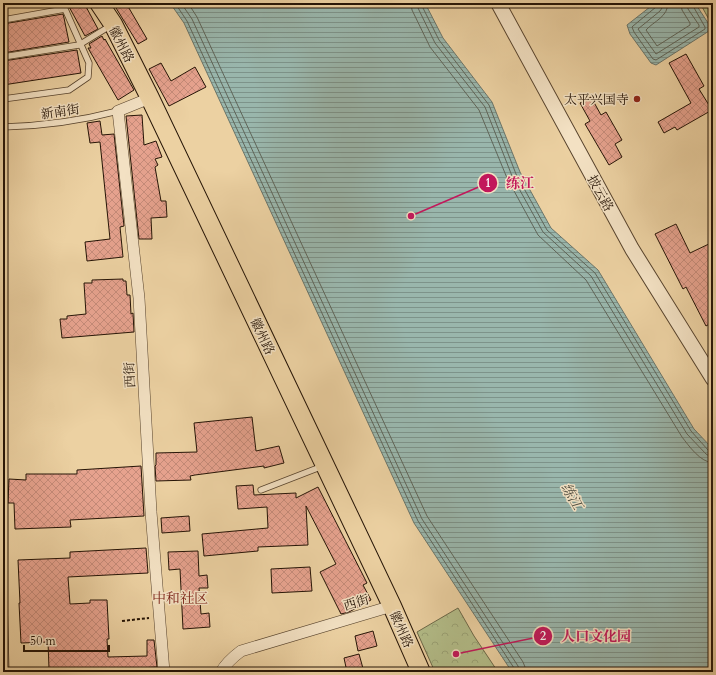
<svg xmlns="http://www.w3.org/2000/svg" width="716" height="675" font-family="Cardo,'Noto Serif SC',serif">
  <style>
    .forest { fill: url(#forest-firs); stroke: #6c6848 }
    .park { fill: url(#park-crowns); stroke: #6c6848 }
    .water { fill: url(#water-rules); stroke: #6b756a }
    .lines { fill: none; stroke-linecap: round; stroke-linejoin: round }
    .shore { stroke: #5f6559; stroke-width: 1 }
    .building { fill: url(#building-cross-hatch); stroke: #251406 }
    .service-casing { stroke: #57432d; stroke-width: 7 }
    .minor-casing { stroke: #57432d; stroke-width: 12 }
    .tertiary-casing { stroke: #57432d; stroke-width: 16 }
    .primary-casing { stroke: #251406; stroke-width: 20 }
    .path { stroke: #251406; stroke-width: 2; stroke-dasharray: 3 2; stroke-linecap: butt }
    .service { stroke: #f3e1c3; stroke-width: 5.5 }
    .minor { stroke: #f3e1c3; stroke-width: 11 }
    .tertiary { stroke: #f3e1c3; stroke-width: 14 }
    .primary { stroke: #ecd1a2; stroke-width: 18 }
    .poi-dot { fill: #8f2418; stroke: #f3e1c3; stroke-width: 1.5 }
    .labels { text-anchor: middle; stroke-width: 3; stroke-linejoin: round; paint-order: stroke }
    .street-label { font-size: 13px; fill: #251406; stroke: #f3e1c3 }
    .poi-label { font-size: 13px; fill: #251406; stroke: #f3e1c3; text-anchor: end }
    .water-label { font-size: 14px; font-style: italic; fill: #4e4d40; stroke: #f3e1c3 }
    .neighbourhood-label { font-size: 14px; fill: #7a1f14; stroke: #f3e1c3 }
    .leader { fill: none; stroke: #c2185b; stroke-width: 1.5 }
    .callout-dot { fill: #c2185b; stroke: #f3e1c3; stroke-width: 1.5 }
    .mark-label { font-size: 12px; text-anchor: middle; font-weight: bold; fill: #fff }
    .callout-label { font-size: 14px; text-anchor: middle; font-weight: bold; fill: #c2185b; stroke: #f3e1c3; stroke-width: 3; stroke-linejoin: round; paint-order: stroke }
  </style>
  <defs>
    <pattern id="forest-firs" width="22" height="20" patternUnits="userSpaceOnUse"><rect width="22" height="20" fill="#b3bd89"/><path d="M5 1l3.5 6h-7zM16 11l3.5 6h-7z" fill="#9aa275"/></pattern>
    <pattern id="park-crowns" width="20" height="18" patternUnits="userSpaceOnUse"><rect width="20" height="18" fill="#b3bd89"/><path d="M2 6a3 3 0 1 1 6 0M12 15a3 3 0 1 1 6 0" fill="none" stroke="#9aa275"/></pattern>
    <pattern id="water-rules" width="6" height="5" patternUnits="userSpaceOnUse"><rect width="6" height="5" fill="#99b6ac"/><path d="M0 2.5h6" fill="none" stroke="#7d938a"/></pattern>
    <pattern id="building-cross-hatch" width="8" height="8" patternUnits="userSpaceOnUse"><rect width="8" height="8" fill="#e6a28e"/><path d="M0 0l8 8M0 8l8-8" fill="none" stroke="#c58b79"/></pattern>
  </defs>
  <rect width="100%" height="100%" fill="#ecd1a2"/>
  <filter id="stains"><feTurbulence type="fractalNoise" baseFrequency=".005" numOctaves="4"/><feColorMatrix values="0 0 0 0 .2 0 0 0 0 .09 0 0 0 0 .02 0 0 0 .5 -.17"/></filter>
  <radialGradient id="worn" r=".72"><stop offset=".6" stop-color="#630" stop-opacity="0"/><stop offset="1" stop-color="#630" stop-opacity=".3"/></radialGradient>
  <polygon class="forest" points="700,3 713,3 713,27"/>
  <polygon class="park" points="458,608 474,636 498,672 435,672 417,632"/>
  <g class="water">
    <polygon points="170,3 425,3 443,38 492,102 520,172 551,228 598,270 694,429 713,449 713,672 512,672 414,523 184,23"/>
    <polygon points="655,3 695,3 710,26 709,31 656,65 651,63 630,34 627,25"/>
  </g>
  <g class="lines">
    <g class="shore">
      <polyline points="175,3 187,21 418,521 514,668 515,672"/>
      <polyline points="181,3 192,19 422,519 518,666 520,672"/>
      <polyline points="188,3 197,17 427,516 523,662 525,667 526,672"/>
      <path d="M411 3 412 10 430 47 479 110 507 178 538 235 586 280 682 437C689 446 700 462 713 463"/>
      <polyline points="417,3 418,8 435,43 485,107 512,176 543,232 591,276 687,434 706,454 709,456 713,457"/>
      <polyline points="422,3 422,6 439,40 489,105 516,174 547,230 595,273 691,431 708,450 713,452"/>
      <polyline points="657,3 656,7 633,26 632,27 634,32 653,59 656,60 705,29 705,27 693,6 692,3"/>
      <polyline points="662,3 662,8 660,11 638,29 656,54 699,27 699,25 688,9 687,3"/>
      <path d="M668 3C668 17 654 21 646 30L657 46 690 25V23L682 10 681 3"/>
    </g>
  </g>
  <g class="building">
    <polygon points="67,3 84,3 98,29 85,36"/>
    <polygon points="113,3 126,3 147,39 138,44"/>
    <polygon points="63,14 64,18 69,42 3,53 3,24"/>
    <polygon points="102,36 104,40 105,39 134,90 118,100 88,48 91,48 89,44"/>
    <polygon points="77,50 81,73 3,85 3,61"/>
    <polygon points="686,54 704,86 699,89 712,110 677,130 675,127 664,133 658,122 691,103 669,63"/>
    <polygon points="161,63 171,81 195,67 206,87 169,106 149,69"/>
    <polygon points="591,97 601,115 606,112 622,140 615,144 622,157 609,165 585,124 590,121 580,103"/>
    <polygon points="142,115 144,145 156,141 162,157 155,159 158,165 155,167 161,201 166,201 167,217 151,218 152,239 139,239 126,116"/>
    <polygon points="100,121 102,135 114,134 124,226 120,227 123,257 87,261 85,242 110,239 100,142 90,143 87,123"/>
    <polygon points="676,224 690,253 713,242 713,322 706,326 686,287 683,289 655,234"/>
    <polygon points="123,279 123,281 126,281 127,295 130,295 131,314 133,313 134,332 62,338 60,319 67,319 67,316 86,314 84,283 92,283 92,280"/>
    <polygon points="252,417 256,451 279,446 284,463 264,468 264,466 195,475 190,476 191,480 156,481 155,466 156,465 156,453 197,452 194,423"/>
    <polygon points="141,466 144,516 70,520 71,527 15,529 14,503 8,503 9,479 26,480 26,474 77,474 77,470"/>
    <polygon points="253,485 254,495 296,493 296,498 318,487 367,583 363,585 371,600 349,612 341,614 320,572 336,564 306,506 308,545 258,547 258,551 204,556 202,534 268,528 267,507 238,509 236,486"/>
    <polygon points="189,516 190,531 162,533 161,518"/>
    <polygon points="146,548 148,573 68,577 70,604 90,603 90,600 107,600 109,639 107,639 108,657 147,656 147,640 154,640 157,667 113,669 113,668 49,669 48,642 21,643 19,603 20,603 18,560 70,558 70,552"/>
    <polygon points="198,551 199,576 207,575 208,588 199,588 201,614 209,613 210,627 183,629 180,569 169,570 168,552"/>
    <polygon points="310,567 312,591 272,593 271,569"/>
    <polygon points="373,631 377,646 358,651 355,636"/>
    <polygon points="359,654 364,672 347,672 344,658"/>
  </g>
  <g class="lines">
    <g class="service-casing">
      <g id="service">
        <polyline points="3,20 65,9 89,63 88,77 69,90 3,99"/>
        <polyline points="3,57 79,45 110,26"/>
        <path d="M3 127C42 126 80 121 118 111"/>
        <polyline points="3,403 4,405 3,424"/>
        <polyline points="261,490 323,466"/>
        <polyline points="3,556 6,672"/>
      </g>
    </g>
    <g class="minor-casing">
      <g id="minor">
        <polyline points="150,98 118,111 139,298 151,512 164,672"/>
        <path d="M221 672C226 663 233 657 241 651L392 606"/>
      </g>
    </g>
    <g class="tertiary-casing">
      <polyline id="tertiary" points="498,3 632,249 713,379"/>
    </g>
    <g class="primary-casing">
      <polyline id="primary" points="99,3 113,24 150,98 392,606 421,672"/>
    </g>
    <polyline class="path" points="122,621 149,618"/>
    <use href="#service" class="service"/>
    <use href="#minor" class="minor"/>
    <use href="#tertiary" class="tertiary"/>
    <use href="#primary" class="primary"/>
  </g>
  <circle class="poi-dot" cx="637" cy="99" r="4"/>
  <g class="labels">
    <g class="street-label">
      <text transform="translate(122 44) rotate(63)" y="5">徽州路</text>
      <text transform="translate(60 111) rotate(-8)" y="5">新南街</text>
      <text transform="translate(601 193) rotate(61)" y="5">披云路</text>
      <text transform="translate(263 336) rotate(65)" y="5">徽州路</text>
      <text transform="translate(129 375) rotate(-93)" y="5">西街</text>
      <text transform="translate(356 602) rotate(-17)" y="5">西街</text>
      <text transform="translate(402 629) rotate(66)" y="5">徽州路</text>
    </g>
    <g class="poi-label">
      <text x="629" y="104">太平兴国寺</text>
    </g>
    <g class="water-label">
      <text transform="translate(572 496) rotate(60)" y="5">练江</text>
    </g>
    <g class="neighbourhood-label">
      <text x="180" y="603">中和社区</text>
    </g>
  </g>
  <path class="leader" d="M411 216L488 183M456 654L543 636"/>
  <g class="callout-dot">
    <circle cx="411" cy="216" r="4"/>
    <circle cx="456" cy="654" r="4"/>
    <circle cx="488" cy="183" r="10"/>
    <circle cx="543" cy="636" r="10"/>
  </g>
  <g class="mark-label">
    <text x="488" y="187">1</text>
    <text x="543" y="640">2</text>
  </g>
  <g class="callout-label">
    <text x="520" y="188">练江</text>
    <text x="596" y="641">人口文化园</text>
  </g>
  <rect width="716" height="675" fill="none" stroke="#ecd1a2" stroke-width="16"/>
  <rect x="4" y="4" width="708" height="667" fill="none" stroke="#251406" stroke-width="2"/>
  <rect x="8" y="8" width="700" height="659" fill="none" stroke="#251406"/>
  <path d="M24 645v6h85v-6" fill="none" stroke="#251406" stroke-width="2"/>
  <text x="30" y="645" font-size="12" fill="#251406" stroke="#f3e1c3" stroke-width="3" paint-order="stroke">50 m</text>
  <rect width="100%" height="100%" filter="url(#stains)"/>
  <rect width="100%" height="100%" fill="url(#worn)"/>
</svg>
